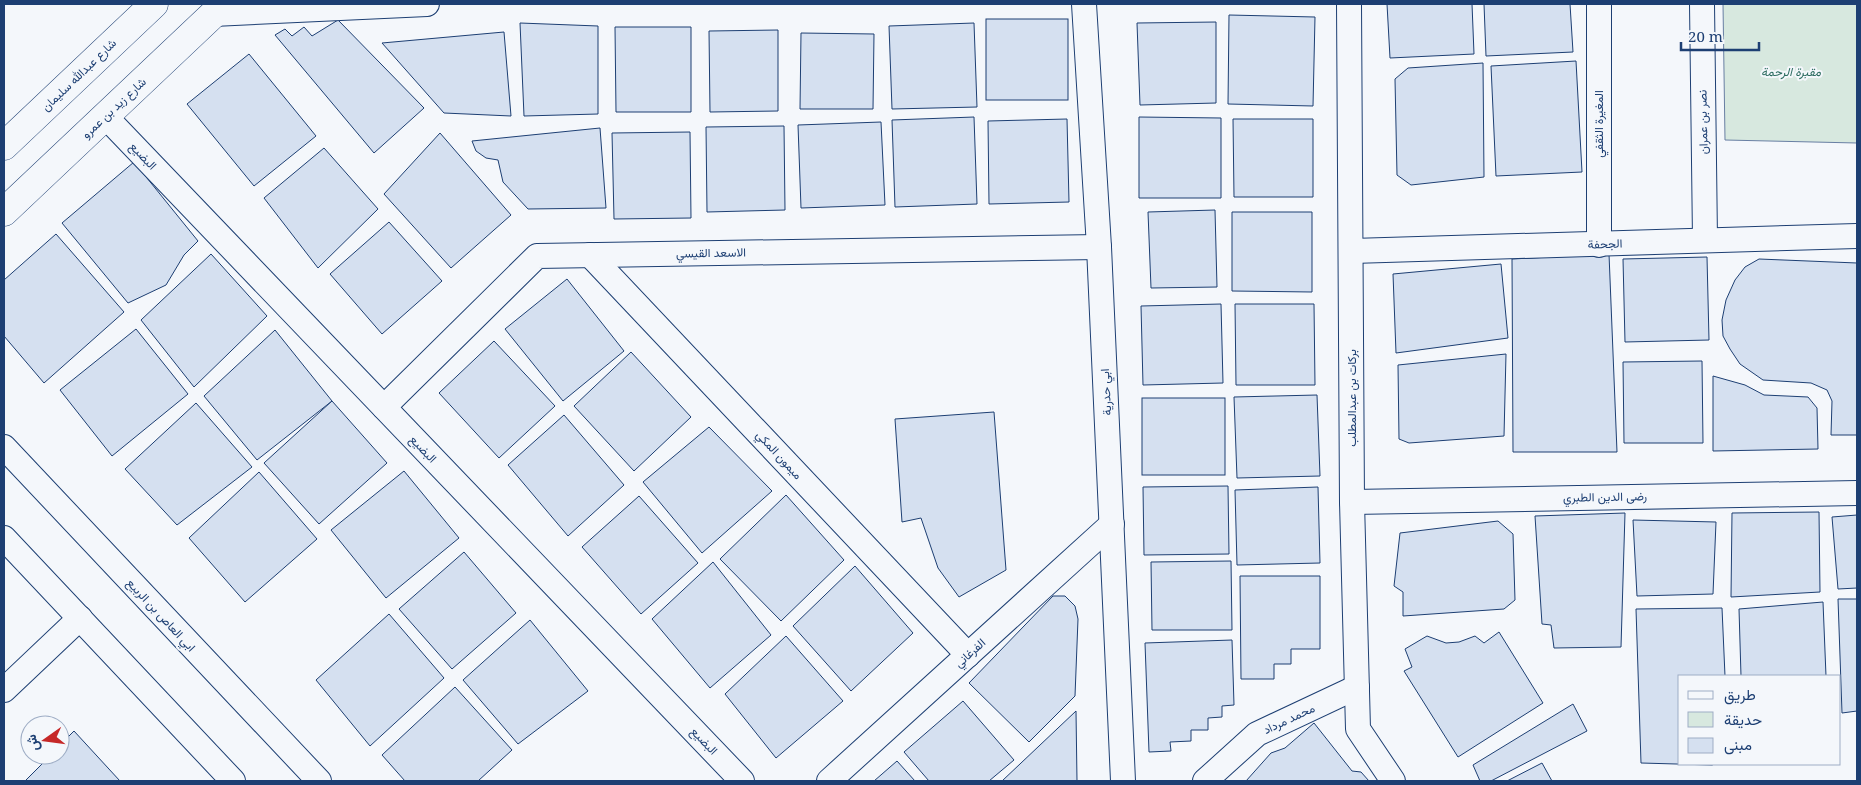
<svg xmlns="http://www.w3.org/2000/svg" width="1861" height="785" font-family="'Noto Serif',Vazirmatn,serif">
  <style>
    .green { fill: #d7e8df; stroke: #687fa3 }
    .building { fill: #d5e0f0; stroke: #1d3f73 }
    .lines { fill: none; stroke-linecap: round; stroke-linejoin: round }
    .minor-casing { stroke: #1d3f73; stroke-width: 26 }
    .secondary-casing { stroke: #1d3f73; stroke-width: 29 }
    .primary-casing { stroke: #1d3f73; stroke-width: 29 }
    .minor { stroke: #f4f7fb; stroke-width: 24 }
    .secondary { stroke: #f4f7fb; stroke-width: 28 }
    .primary { stroke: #f4f7fb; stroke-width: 28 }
    .labels { text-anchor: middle; stroke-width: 4; stroke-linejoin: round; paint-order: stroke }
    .park-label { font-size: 12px; font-style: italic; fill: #2c6c60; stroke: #f4f7fb }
    .street-label { font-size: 12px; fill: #1d3f73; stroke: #f4f7fb }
  </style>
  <rect width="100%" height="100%" fill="#f4f7fb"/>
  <polygon class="green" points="1723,4 1857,4 1857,143 1725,140"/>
  <g class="building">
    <polygon points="1387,4 1472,4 1474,54 1390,58"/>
    <polygon points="1484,4 1570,4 1573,52 1486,56"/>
    <polygon points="1229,15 1315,17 1313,106 1228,104"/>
    <rect x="986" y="19" width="82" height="81"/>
    <polygon points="338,20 424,108 374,153 275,35 285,29 292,36 304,27 312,36"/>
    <polygon points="1216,22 1216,103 1140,105 1137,23"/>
    <polygon points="520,23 598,26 598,114 524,116"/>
    <polygon points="974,23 977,107 892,109 889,26"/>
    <polygon points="615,27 691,27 691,112 616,112"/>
    <polygon points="778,30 778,111 710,112 709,31"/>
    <polygon points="504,32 511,116 444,113 382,43"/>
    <polygon points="801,33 874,34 873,109 800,109"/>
    <polygon points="249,54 316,136 254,186 187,104"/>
    <polygon points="1576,61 1582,172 1496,176 1491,66"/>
    <polygon points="1483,63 1484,177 1411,185 1397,175 1395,79 1408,68"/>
    <polygon points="974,117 977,204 895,207 892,120"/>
    <polygon points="1139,117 1221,118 1221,198 1139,198"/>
    <polygon points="1067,119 1069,202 989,204 988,121"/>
    <polygon points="1233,119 1313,119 1313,197 1234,197"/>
    <polygon points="881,122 885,205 801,208 798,125"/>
    <polygon points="784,126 785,210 707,212 706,127"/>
    <polygon points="600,128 606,208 528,209 503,182 498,160 486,158 476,151 472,141"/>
    <polygon points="690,132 691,218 614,219 612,133"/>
    <polygon points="440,133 511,215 451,268 384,194"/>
    <polygon points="324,148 378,209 318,268 264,198"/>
    <polygon points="134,162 198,241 184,255 166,285 128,303 62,223"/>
    <polygon points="1215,210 1217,287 1151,288 1148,212"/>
    <polygon points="1232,212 1312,212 1312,292 1232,291"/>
    <polygon points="389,222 442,281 382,334 330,274"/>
    <polygon points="56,234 124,312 44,383 4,336 4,280"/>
    <polygon points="211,254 267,316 194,387 141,320"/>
    <polygon points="1609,254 1617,452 1513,452 1512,259"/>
    <polygon points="1707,257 1709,340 1625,342 1623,259"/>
    <polygon points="1759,259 1857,263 1857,435 1831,435 1832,401 1827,390 1811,383 1763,380 1740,364 1730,349 1723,336 1722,320 1726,300 1735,280 1745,267"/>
    <polygon points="1501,264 1508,338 1396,353 1393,274"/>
    <polygon points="567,279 624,351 563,401 505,329"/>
    <polygon points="1221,304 1223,383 1143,385 1141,306"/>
    <polygon points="1235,304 1314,304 1315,385 1236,385"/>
    <polygon points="136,329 188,394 112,456 60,390"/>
    <polygon points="275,330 332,401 257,460 204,396"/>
    <polygon points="494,341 555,406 499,458 439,393"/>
    <polygon points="631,352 691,417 634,471 574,406"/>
    <polygon points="1506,354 1504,436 1409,443 1399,439 1398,365"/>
    <polygon points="1702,361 1703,443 1624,443 1623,362"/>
    <polygon points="1713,376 1745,385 1764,395 1808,397 1817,408 1818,449 1713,451"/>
    <polygon points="1317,395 1320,476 1237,478 1234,397"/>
    <rect x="1142" y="398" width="83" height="77"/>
    <polygon points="332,401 387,463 319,524 264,463"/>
    <polygon points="196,403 252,467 177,525 125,469"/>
    <polygon points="994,412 1006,570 959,597 938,568 921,518 902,522 895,419"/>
    <polygon points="564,415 624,485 568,536 508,465"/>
    <polygon points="709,427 772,491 702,553 643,482"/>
    <polygon points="404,471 459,538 386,598 331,530"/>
    <polygon points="259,472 317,539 245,602 189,538"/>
    <polygon points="1228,486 1229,554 1144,555 1143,487"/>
    <polygon points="1318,487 1320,563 1237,565 1235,490"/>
    <polygon points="786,495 844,560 781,621 720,559"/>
    <polygon points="639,496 698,563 641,614 582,547"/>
    <polygon points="1819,512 1820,592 1731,597 1732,513"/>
    <polygon points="1625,513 1621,647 1554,648 1551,625 1542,624 1535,516"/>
    <polygon points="1857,515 1857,588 1838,589 1832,517"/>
    <polygon points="1633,520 1716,522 1713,594 1637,596"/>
    <polygon points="1498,521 1513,534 1515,600 1504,609 1403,616 1403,592 1394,586 1400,533"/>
    <polygon points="464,552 516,613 452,669 399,609"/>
    <polygon points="1231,561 1232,630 1152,630 1151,562"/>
    <polygon points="713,562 771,635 710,688 652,619"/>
    <polygon points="855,566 913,633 851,691 793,626"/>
    <polygon points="1240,576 1320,576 1320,649 1291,649 1291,664 1274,664 1274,679 1241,679"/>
    <polygon points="1053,596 1065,596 1075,606 1078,619 1075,696 1029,742 969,683"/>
    <polygon points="1838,599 1857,599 1857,711 1842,713"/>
    <polygon points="1823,602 1826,676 1741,676 1739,609"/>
    <polygon points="1722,608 1725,676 1680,676 1680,764 1715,764 1712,765 1641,763 1636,609"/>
    <polygon points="389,614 444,678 370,746 316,680"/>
    <polygon points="530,620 588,691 518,744 463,680"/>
    <polygon points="1499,632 1543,703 1458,757 1404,671 1412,667 1405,649 1427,636 1446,643 1459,642 1475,636 1484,643"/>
    <polygon points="786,636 843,701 776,758 725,694"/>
    <polygon points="1232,640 1234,705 1222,706 1222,717 1208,718 1208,730 1191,730 1191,741 1170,742 1171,751 1149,752 1145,643"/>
    <polygon points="455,687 512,750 478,781 405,781 382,755"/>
    <polygon points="963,701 1014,760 989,781 929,781 904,752"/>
    <polygon points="1573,704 1587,731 1491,781 1480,781 1473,765"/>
    <polygon points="1076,711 1077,781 1002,781"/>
    <polygon points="1314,723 1352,771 1361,772 1369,781 1246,781 1271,753 1285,748"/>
    <polygon points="74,731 120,781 25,781 51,755 60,755 60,745"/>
    <polygon points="897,761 915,781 874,781"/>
    <polygon points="1542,763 1552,781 1507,781"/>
  </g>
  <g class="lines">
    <g class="minor-casing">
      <g id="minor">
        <polyline points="1084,4 1099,247 1123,781"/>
        <polyline points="1349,4 1352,502 1358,729 1393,781"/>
        <polyline points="1599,4 1599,245"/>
        <polyline points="1702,4 1705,240"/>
        <polyline points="213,14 427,4"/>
        <polyline points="105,116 742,781"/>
        <polyline points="1352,251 1857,236"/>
        <polyline points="590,255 968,655"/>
        <polyline points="384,407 537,256 1099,247"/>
        <polyline points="4,447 319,781"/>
        <polyline points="1352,502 1857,493"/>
        <polyline points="4,538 233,781"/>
        <polyline points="4,690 80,618"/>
        <polyline points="829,781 1112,524"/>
        <polyline points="1205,781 1257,734 1357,687"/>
      </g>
    </g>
    <g class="secondary-casing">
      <polyline id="secondary" points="4,212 224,4"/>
    </g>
    <g class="primary-casing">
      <polyline id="primary" points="4,146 154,4"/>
    </g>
    <use href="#minor" class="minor"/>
    <use href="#secondary" class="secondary"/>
    <use href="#primary" class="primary"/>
  </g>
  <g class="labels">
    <g class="park-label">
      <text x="1791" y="76">مقبرة الرحمة</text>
    </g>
    <g class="street-label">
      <text transform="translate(79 75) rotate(-44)" y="4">شارع عبدالله سليمان</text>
      <text transform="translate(114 108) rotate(-43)" y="4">شارع زيد بن عمرو</text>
      <text transform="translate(1703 122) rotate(-91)" y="4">نصر بن عمران</text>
      <text transform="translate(1599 124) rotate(-90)" y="4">المغيرة الثقفي</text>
      <text transform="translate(143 156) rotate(46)" y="4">البضيع</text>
      <text transform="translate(1605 244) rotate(-2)" y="4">الجحفة</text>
      <text transform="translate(711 253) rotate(-1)" y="4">الاسعد القيسي</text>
      <text transform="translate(1106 392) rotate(-93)" y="4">ابي حدرية</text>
      <text transform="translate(1352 398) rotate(-90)" y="4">بركات بن عبدالمطلب</text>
      <text transform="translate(423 449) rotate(46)" y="4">البضيع</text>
      <text transform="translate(779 455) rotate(47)" y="4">ميمون المكي</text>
      <text transform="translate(1605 497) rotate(-1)" y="4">رضى الدين الطبري</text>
      <text transform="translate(161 615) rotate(47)" y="4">ابي العاص بن الربيع</text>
      <text transform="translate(970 653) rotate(-42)" y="4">الفرغاني</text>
      <text transform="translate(1289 719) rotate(-25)" y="4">محمد مرداد</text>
      <text transform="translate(704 741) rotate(46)" y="4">البضيع</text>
    </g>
  </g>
  <rect width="1861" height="785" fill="none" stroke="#1d3f73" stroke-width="10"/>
  <rect x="1678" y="675" width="162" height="90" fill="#f4f7fb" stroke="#9eadc5"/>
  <rect x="1688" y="691" width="25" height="8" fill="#f4f7fb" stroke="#9eadc5"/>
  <text x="1724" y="700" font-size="15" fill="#1d3f73">طريق</text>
  <rect x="1688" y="712" width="25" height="15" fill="#d7e8df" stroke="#9eadc5"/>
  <text x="1724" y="725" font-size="15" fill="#1d3f73">حديقة</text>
  <rect x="1688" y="738" width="25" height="15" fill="#d5e0f0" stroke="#9eadc5"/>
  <text x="1724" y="750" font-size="15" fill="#1d3f73">مبنى</text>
  <g transform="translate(45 740) rotate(256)"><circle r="24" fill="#f4f7fb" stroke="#9eadc5"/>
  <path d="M0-4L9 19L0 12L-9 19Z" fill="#c62828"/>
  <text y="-8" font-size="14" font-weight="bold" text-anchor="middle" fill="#1d3f73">ش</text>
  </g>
  <path d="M1681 42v8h78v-8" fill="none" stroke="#1d3f73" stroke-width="2.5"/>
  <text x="1688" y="42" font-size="15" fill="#1d3f73" stroke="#f4f7fb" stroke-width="4" paint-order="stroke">20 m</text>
</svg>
